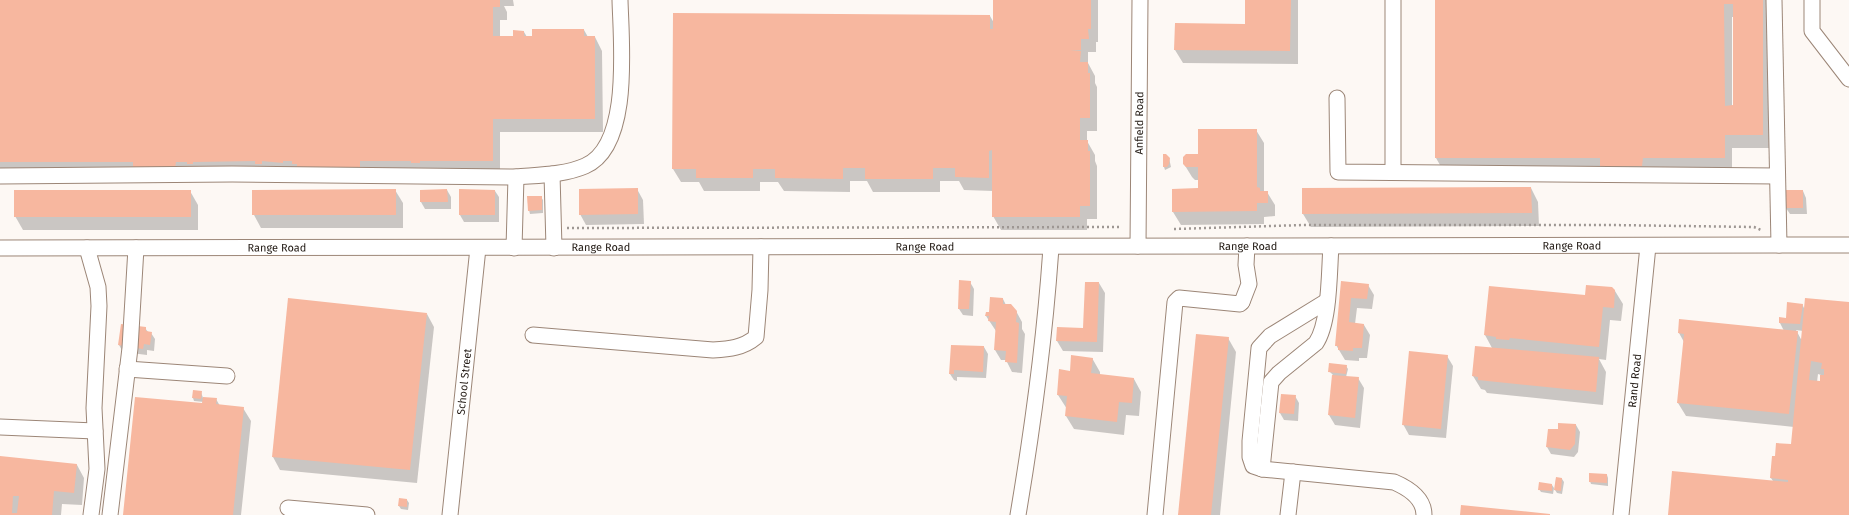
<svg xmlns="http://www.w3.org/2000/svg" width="1849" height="515" font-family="'Fira Sans',sans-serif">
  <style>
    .shadow { fill: #0003; fill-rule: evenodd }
    .building { fill: #f7b79f; fill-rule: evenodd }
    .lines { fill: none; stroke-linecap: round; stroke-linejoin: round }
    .minor-casing { stroke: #9c8677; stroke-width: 17 }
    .path { stroke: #9e9793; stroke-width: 2.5; stroke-dasharray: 2 3; stroke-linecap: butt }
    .minor { stroke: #fff; stroke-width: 15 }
    .labels { text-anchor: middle; stroke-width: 3; stroke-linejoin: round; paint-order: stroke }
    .street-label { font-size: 11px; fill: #211913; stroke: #fff }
  </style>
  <rect width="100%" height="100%" fill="#fdf8f4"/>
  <g class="shadow">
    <polygon points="0,0 513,0 514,6 504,6 507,12 507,20 500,20 500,37 514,37 524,32 527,37 584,30 588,37 595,37 602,51 603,132 500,132 500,174 367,182 306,183 302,177 0,175"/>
    <polygon points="994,0 1098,0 1098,42 1096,42 1096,52 1088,52 1088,63 1095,76 1095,83 1097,87 1097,131 1087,131 1087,141 1095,155 1095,161 1097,166 1097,219 1087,219 1087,230 1001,230 993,216 993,191 964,190 959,181 940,181 940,192 873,192 867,181 850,181 850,192 784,191 778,182 760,182 760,191 704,191 699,182 681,182 673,169 990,16 994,23"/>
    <polygon points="1246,0 1298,0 1298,64 1183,63 1175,50 1246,25"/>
    <path d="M1436 0H1770V148H1732V171L1444 172 1436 158ZM1732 17H1734V106H1732Z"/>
    <polygon points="1256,130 1264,143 1264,192 1267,192 1275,205 1275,216 1264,217 1264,224 1181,225 1173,212 1199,189 1199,180 1195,180 1192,177 1184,164"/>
    <polygon points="1169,158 1171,167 1165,170 1164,167"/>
    <polygon points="1531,188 1538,202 1539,226 1311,227 1303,214"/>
    <polygon points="637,189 643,200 644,224 586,225 580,214"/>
    <polygon points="395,190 403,203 403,228 261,228 254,215 253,191"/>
    <polygon points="421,190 447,190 451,197 451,209 425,209 421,202"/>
    <polygon points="190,191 198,205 198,230 23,230 15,216"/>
    <polygon points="495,191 499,197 499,222 464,222 460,215"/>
    <polygon points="1803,191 1806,198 1807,214 1790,214 1786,208"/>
    <polygon points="541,197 543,200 543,213 530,214 529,210"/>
    <polygon points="970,282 974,289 973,316 963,315 959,309"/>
    <polygon points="1342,282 1368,285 1374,295 1372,309 1357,308 1355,324 1364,325 1370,335 1367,358 1359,358 1359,361 1345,360 1336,345"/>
    <polygon points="1099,283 1105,293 1103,352 1063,351 1057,341 1084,329"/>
    <polygon points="1490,287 1586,296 1615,291 1623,304 1621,321 1610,320 1606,360 1599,359 1606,372 1603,405 1487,393 1485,390 1481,389 1473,376 1492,348 1485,335"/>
    <polygon points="1003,299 1006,305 1016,311 1022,322 1022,329 1025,334 1022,373 1012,372 1006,360 1001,360 995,350 996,331 986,316"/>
    <path d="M1849 303V515H1669L1773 481 1771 478 1776 457 1792 447 1794 427 1686 416 1678 403 1684 342 1679 333 1784 331 1780 323 1787 319 1802 304 1805 310ZM1796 330 1803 331 1802 341ZM1818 374 1821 375V383L1817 382Z"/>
    <polygon points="427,314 434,327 417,483 280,470 273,457"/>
    <polygon points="145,328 148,332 151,333 155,339 154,351 147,350 147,355 123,352 119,345"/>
    <polygon points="1228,338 1236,352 1220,515 1179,515"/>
    <polygon points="952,346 984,347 988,354 986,378 957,377 957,381 954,380 950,374"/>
    <polygon points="1447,356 1453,366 1446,438 1409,435 1403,424"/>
    <polygon points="1092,358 1100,372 1100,375 1134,379 1141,392 1139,416 1126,415 1124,435 1074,429 1066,416 1067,409 1058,395 1060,370 1071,372"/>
    <polygon points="1346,366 1348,369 1346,377 1358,378 1364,388 1360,428 1335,425 1329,415 1333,375 1329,371"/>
    <polygon points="201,392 203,398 216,399 220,406 243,408 251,421 241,515 124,515 203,404 204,402 194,401 193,398"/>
    <polygon points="1295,396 1299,403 1298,421 1284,420 1280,413"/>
    <polygon points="1576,425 1580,432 1578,452 1574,457 1551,454 1547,447 1549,430 1558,430"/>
    <polygon points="0,457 77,465 84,478 82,505 62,504 61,515 0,515"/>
    <polygon points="1607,475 1608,478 1608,486 1591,484 1590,481"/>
    <polygon points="1556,478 1562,479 1564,482 1562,494 1557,493 1555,490"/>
    <polygon points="1552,485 1554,488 1553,494 1541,492 1539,489"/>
    <polygon points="400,499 407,500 409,503 408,510 401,509 399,506"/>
  </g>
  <g class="building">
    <polygon points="0,0 500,0 500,7 493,7 493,36 513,36 513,30 524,31 524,36 532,36 532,29 584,29 584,36 595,36 595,119 493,119 493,161 420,161 420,163 411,163 411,161 360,161 360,169 297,170 297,164 292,164 292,161 283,161 283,163 262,161 262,164 255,164 255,161 193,162 193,164 187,164 187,162 176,162 175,168 133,168 133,162 0,162"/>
    <polygon points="993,0 1091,0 1091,29 1088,29 1089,39 1081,39 1081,50 1070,50 1081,51 1080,62 1088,62 1088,73 1090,73 1090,118 1080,118 1080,140 1088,140 1088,151 1090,151 1090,206 1080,206 1080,217 992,217 992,150 989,151 989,178 955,177 955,168 933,168 933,179 865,179 865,168 843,168 843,179 775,178 775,169 753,169 753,178 696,178 696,169 672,169 673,13 990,15 990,29 993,29"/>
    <polygon points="1245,0 1291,0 1290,51 1174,50 1175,23 1245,24"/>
    <path d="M1435 0H1763V135H1725V158H1643L1642 166H1600V158H1435ZM1724 4H1733V105L1725 106Z"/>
    <polygon points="1198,129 1257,129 1257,187 1260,188 1260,191 1268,191 1268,203 1257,203 1257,211 1172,212 1172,189 1198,188 1198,167 1186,167 1183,164 1183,157 1186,154 1198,154"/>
    <polygon points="1163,154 1166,154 1170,158 1169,164 1167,167 1163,167"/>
    <polygon points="1531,187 1532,213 1302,214 1302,188"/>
    <polygon points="638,188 638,214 579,215 579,189"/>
    <polygon points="396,189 396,215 252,215 252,190"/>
    <polygon points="447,189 448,202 420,202 420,190"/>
    <polygon points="459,189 495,190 495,215 459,215"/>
    <rect x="14" y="190" width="177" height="27"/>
    <rect x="1785" y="190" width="18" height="18"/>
    <polygon points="527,196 542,196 542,210 528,211"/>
    <polygon points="959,280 971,281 969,309 958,309"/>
    <polygon points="1341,281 1369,284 1367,299 1351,298 1349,322 1364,324 1362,348 1353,348 1353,351 1338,350 1338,346 1335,346"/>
    <polygon points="1085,282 1099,282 1097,342 1056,341 1057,327 1083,328"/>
    <polygon points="1586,285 1612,287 1615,290 1614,308 1603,307 1599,347 1510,338 1509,340 1496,339 1496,337 1484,335 1489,286 1585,295"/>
    <polygon points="990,297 1003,298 1003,304 1011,304 1017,311 1016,322 1019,323 1017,363 1005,362 1006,351 994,350 996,322 988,321 989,316 985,316 986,312 989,312"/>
    <polygon points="288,298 427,313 410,470 272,457"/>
    <path d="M1805 298 1849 302V515H1668L1672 471 1788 482V480L1770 478 1772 456H1775L1776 443 1791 444ZM1811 361 1822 363 1821 369H1824V375H1820V381L1809 380Z"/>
    <polygon points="1787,302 1803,304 1800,324 1779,323 1779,317 1786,318"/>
    <polygon points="1679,319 1798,331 1789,414 1677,403 1684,334 1678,333"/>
    <polygon points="121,324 146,327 146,331 152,332 150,345 144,344 143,349 118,345"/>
    <polygon points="1196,334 1229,337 1211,515 1178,515"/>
    <polygon points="951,345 984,346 983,372 954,370 954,374 949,374"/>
    <polygon points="1475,346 1599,357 1596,392 1478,380 1478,377 1472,376"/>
    <polygon points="1409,351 1448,355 1441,429 1402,425"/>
    <polygon points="1071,355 1093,358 1091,373 1134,378 1132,403 1119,402 1117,422 1065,416 1067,396 1057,395 1059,369 1070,371"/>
    <polygon points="1329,363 1347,365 1346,374 1328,372"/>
    <polygon points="1332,375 1359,377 1355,418 1328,415"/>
    <polygon points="193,390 202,391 201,399 192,398"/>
    <polygon points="1281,394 1296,395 1294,414 1279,413"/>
    <polygon points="135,397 202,403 203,397 217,398 216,404 244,407 233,515 123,515"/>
    <polygon points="1558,423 1576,424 1575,444 1570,450 1546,447 1548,429 1558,429"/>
    <path d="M0 456 77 464 74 493 54 491 52 515H0ZM13 496H19L17 513H12Z"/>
    <polygon points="1589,473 1607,474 1607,483 1589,482"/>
    <polygon points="1556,477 1562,478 1561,491 1554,490"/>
    <polygon points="1539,482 1552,484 1552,491 1538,490"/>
    <polygon points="399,498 407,499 407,507 398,506"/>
    <polygon points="1461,505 1550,514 1550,515 1460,515"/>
  </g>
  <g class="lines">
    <g class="minor-casing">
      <g id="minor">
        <polyline points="1393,0 1393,172"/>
        <polyline points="1774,0 1779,245"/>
        <polyline points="1812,0 1812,31 1849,79"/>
        <polyline points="1337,98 1338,172 1777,176"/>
        <polyline points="552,174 554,248"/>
        <path d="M0 176 232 174 516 177C539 175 564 175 585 166 632 146 621 42 620 0"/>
        <path id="s1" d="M1138 246 1140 0"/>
        <path id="s2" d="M0 248 1849 245"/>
        <polyline points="87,248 98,287 99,306 94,408 97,469 91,515"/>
        <polyline points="514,248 516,177"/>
        <path d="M1327 301 1270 336 1259 348 1250 441V457L1253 466 1262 469 1394 482C1408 488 1424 498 1424 515"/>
        <polyline points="1242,302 1249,284 1246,265 1247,246"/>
        <path d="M533 335 713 350C729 349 743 348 756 337L760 290 761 247"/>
        <polyline points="127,369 227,376"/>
        <polyline points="0,427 95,431"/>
        <path d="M1262 469 1271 382 1279 373 1316 343C1330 322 1329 272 1331 246"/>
        <polyline points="288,508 367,515"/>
        <polyline points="110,515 130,348 136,248"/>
        <path id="s3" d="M450 515 478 248"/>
        <path d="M1018 515C1033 426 1045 337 1051 247"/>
        <polyline points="1155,515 1175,302 1179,298 1240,304 1242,302"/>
        <polyline points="1288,515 1293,472"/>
        <path id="s4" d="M1621 515 1648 246"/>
      </g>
    </g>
    <g class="path">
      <polyline points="567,228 1121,227"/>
      <polyline points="1174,229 1304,225 1610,225 1754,227 1761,230"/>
    </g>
    <use href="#minor" class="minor"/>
  </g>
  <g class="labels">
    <g class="street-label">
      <text dy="4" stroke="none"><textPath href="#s1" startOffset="123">Anfield Road</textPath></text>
      <text dy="4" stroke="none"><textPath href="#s2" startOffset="1248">Range Road</textPath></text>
      <text dy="4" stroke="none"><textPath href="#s2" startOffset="1572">Range Road</textPath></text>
      <text dy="4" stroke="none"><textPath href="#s2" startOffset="601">Range Road</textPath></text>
      <text dy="4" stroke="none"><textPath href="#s2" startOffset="925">Range Road</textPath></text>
      <text dy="4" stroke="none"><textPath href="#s2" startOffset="277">Range Road</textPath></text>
      <text dy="4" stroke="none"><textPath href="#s4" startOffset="135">Rand Road</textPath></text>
      <text dy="4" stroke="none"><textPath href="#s3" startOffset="134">School Street</textPath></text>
    </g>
  </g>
</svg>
